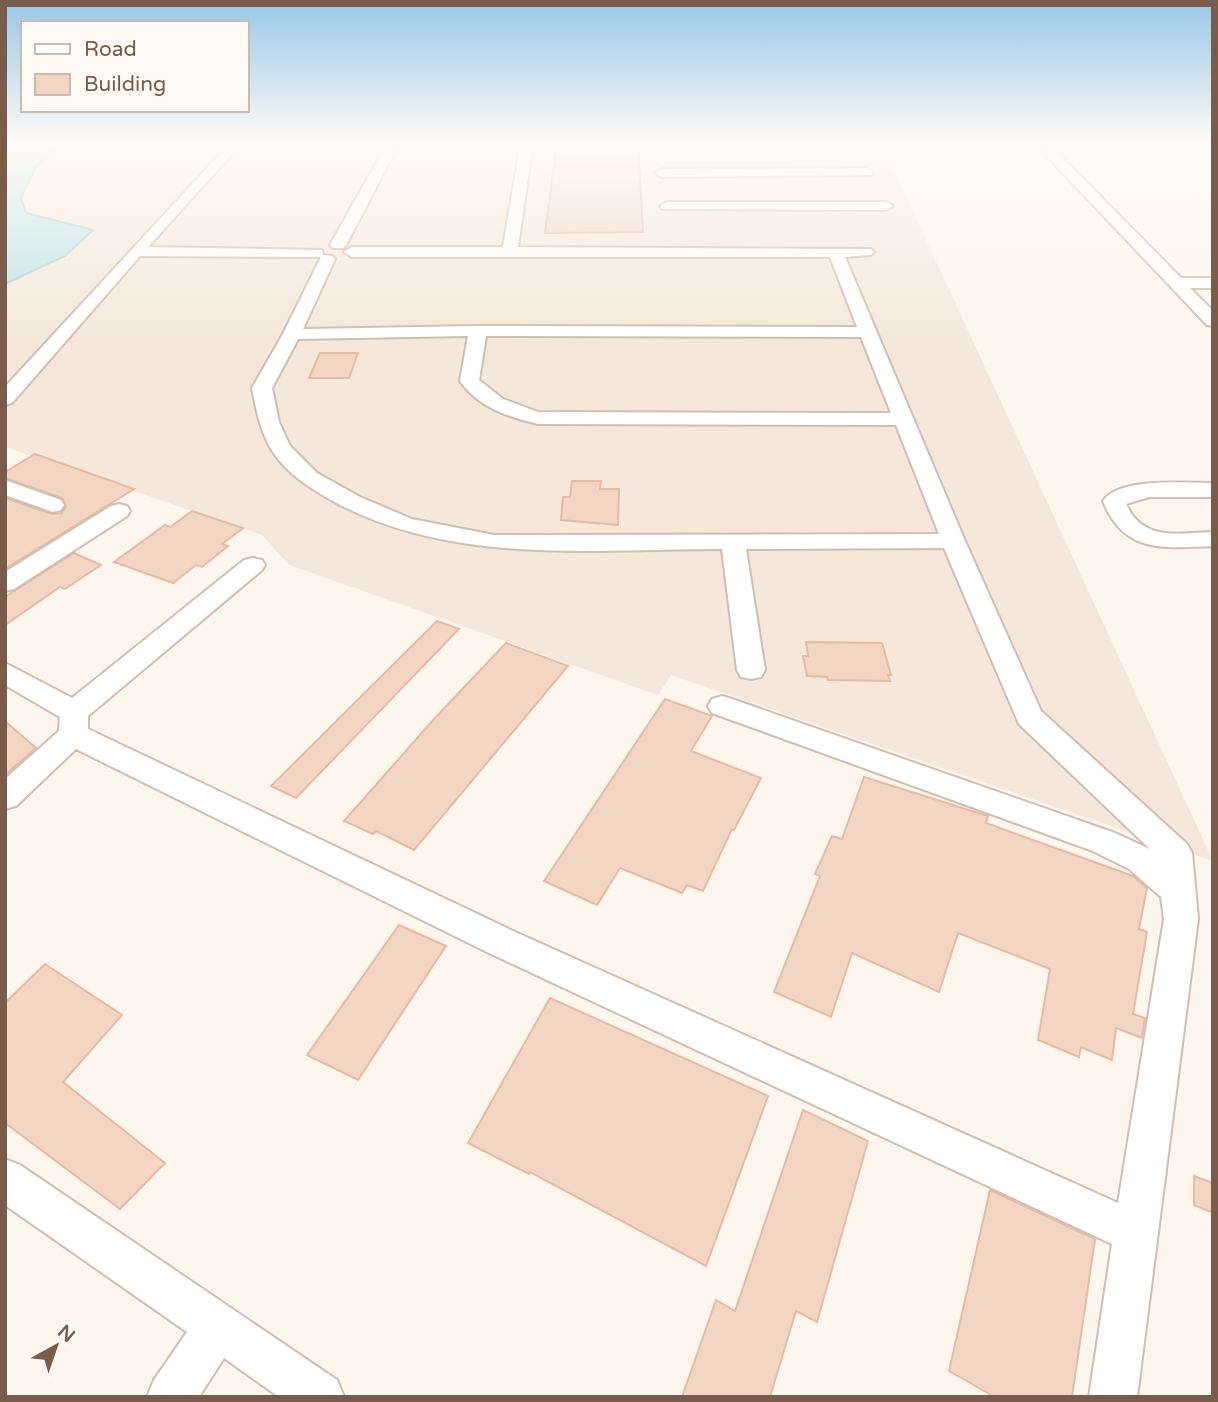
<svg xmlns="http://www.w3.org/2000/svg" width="1218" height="1402" font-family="'Varela Round',sans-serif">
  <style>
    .residential { fill: #f5e8da }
    .water { fill: #bfe3e8; stroke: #a5d3da; stroke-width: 2 }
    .building { fill: #f3d5c3; stroke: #e6bba3; stroke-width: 2 }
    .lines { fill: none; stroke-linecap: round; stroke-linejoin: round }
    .minor-casing { stroke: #d1beb0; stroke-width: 4 }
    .minor { fill: #fff; fill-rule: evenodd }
  </style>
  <rect width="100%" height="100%" fill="#fdf6ec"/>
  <polygon class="residential" points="63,142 881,142 1213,861 671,675 658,695 289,565 262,535 5,447 5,284 65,256 93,231 26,213 21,198 36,167"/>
  <polygon class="water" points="10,142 63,142 36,167 21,198 26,213 93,230 65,256 5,284 5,146"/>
  <g class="building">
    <polygon points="557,142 638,142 643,232 545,233"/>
    <polygon points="320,353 358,353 349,378 309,378"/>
    <polygon points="35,454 134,489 5,569 5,498 52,514 62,513 66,506 62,498 5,478 5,472"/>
    <polygon points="572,481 601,481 600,489 619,489 618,525 561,520 563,497 570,497"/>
    <polygon points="192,511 243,528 222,544 228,546 202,567 196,565 173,583 114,562 165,525 170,527"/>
    <polygon points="74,553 101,565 65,589 60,587 5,625 5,597"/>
    <polygon points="437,621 459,629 296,798 271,786"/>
    <polygon points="806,642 882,643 891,675 888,675 890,681 828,680 827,677 807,676 803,656 808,656"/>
    <polygon points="506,643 568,666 414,850 376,831 373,834 344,821 434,719"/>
    <polygon points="665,699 712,716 691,751 761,778 734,830 732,829 703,891 687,885 682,893 620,868 597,905 544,881"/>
    <polygon points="5,721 36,748 5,775"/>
    <polygon points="864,777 988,816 986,823 1133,876 1147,888 1139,929 1147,932 1133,1014 1145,1018 1142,1038 1116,1028 1112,1060 1081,1047 1079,1057 1038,1040 1050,969 958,933 939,992 852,953 831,1017 774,992 820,876 815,874 832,836 842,839"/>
    <polygon points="399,925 446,946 358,1080 307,1055"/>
    <polygon points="45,964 122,1015 63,1082 165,1163 120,1209 5,1123 5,1003"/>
    <polygon points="550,998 768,1096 706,1266 530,1172 529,1174 468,1143"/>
    <polygon points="803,1110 868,1141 817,1322 796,1311 770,1397 682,1397 716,1300 735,1311"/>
    <polygon points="1194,1176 1213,1183 1213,1213 1194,1205"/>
    <polygon points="990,1190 1095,1239 1072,1397 995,1397 949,1371"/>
  </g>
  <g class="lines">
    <g class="minor-casing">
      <g id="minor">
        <path d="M231 142H243L148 247 322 250 323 255 332 256 335 259 303 329 478 326 857 327 830 257H352L344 252 352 247H503L521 142H533L518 247 871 249 874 252 871 255 845 257 965 541 1041 711 1187 844 1192 853 1198 919 1137 1397H1089L1112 1244 489 953 76 749 16 806 5 809V779L59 731 60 717 5 685V663L72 698 244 560 253 558 262 560 265 565 262 570 88 716V729L513 931 1118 1203 1164 919 1161 897 1129 869 1093 851 712 713 708 706 712 699 722 696 732 699 1115 833 1150 849 1019 724 944 548 746 549 765 670 761 677 751 679 741 677 737 670 722 549C592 549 450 566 331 500 308 487 285 472 271 449 260 430 256 409 252 388L283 334 321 257 140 256 12 403 5 405V387ZM468 336 460 381C478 407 508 417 538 424L896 425 939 534 494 535 412 519 360 497 317 473 290 446 279 422 272 388 298 339ZM486 336 861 337 891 413 538 412 503 399 479 380Z"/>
        <polygon points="388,142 400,142 346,245 343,248 333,248 330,245"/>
        <polygon points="653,142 857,142 858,143 852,147 658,147 654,146"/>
        <polygon points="1045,143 1049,144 1181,278 1213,278 1213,288 1190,288 1213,311 1213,326 1207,325 1041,150 1039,147"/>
        <polygon points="867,168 873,172 872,175 662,177 655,173 662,169"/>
        <polygon points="667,202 886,202 893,206 886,210 662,209 660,206"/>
        <polygon points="5,480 61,500 64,505 61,510 53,512 5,495"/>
        <path d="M1213 483V497H1149L1126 504C1143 542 1178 533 1213 532V546C1164 548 1124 554 1103 501 1119 477 1187 483 1213 483Z"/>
        <polygon points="119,504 127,506 130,511 127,516 14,589 5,591 5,572 111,506"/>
        <polygon points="5,1159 20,1165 337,1380 344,1397 279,1397 224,1358 199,1397 147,1397 154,1380 187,1332 5,1205"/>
      </g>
    </g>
    <use href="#minor" class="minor"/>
  </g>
  <linearGradient id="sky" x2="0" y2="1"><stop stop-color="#97c7e8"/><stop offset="0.42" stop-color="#fefbf6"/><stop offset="1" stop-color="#fefbf6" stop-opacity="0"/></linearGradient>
  <rect width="1218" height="338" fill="url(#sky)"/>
  <rect width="1218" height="1402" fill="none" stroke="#7a5c4d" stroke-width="14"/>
  <rect x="21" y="21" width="228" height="91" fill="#fffaf3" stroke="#cabbb1" stroke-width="2"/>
  <rect x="35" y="44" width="35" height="10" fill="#ffffff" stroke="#cabbb1" stroke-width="2"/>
  <text x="84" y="56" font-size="21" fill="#7a5c4d">Road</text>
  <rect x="35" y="74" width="35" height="21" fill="#f3d5c3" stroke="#cabbb1" stroke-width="2"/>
  <text x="84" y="91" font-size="21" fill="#7a5c4d">Building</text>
  <g transform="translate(56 1346) rotate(40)" stroke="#fffaf3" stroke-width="5" paint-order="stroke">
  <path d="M0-5L12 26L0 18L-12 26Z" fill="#7a5c4d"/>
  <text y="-10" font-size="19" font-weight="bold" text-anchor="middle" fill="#7a5c4d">N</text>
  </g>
</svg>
